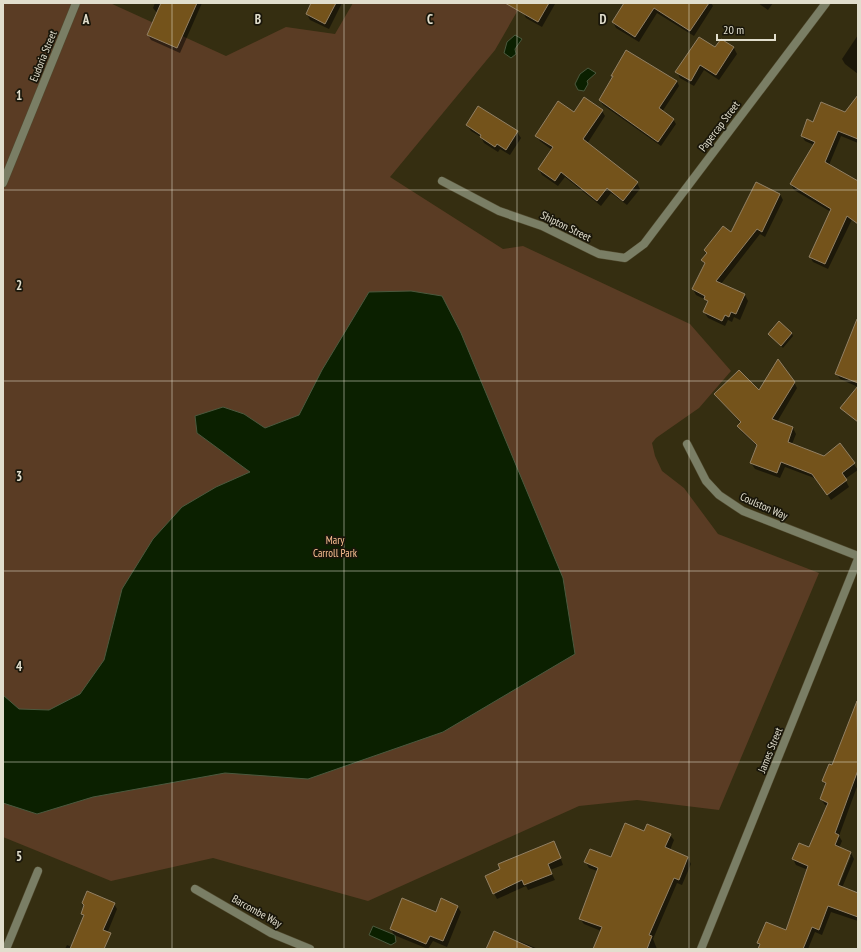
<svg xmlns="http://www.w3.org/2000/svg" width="861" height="952" font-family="'PT Sans Narrow',sans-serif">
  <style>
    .green { fill: #5a3c24 }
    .water { fill: #0b2000; stroke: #4b593e }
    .shadow { fill: #0007; fill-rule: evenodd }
    .building { fill: #74531b; stroke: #928064 }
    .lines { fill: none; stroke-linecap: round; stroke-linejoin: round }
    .minor-casing { stroke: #514a2f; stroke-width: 9 }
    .tertiary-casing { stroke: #514a2f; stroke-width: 9 }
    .minor { stroke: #7a7e65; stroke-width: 8 }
    .tertiary { stroke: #7a7e65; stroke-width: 8 }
    .grid { fill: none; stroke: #e1decd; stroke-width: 1; stroke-opacity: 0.55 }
    .labels { text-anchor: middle; stroke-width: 3.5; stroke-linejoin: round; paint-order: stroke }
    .street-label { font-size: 11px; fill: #e1decd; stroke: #19160a }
    .park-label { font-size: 11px; fill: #fec395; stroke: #19160a }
    .grid-label { font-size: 13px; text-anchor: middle; font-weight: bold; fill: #e1decd; stroke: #19160a; stroke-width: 3.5; stroke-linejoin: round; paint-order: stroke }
  </style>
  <rect width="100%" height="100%" fill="#352e11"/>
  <polygon class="green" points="3,3 110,3 226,56 286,27 335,34 353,3 522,3 495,50 390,177 503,249 523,246 690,324 731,371 699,408 656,438 652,443 655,456 662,471 684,488 718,534 819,573 719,810 637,800 579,806 368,901 213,858 111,881 3,837"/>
  <g class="water">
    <polygon points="515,35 522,39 515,49 516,54 511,58 504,53 507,42"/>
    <polygon points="588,68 596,73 587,81 588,84 584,91 578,90 575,84 580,74"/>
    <polygon points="411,291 442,296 461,333 563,578 575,654 443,732 308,779 225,773 93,797 37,814 3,803 3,695 19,709 49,710 80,694 104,660 122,589 153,539 182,507 216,487 250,472 197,433 195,416 223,407 244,414 265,428 299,415 322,370 369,292"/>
    <polygon points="373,926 395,935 396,942 391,945 369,935"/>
  </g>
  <g class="shadow">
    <polygon points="155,3 202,3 180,53 151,40 148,35 157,13 153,8"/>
    <polygon points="312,3 342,3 329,29 310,20 307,14"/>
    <polygon points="528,3 555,4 542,27 526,18 523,13"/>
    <polygon points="622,3 711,3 713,6 694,36 657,13 639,42 616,28 613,22 624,6"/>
    <polygon points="758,3 773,3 768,10"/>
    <polygon points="858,35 858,74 845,64 842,59"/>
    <polygon points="721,40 734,48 737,54 719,80 704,70 694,86 680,78 677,72 715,49"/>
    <polygon points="626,51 677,81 679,86 662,112 673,119 676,124 661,146 603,105 600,100 614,78 613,76"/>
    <polygon points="858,97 858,143 841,136 829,165 858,183 858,207 828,269 813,262 810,257 831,212 794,190 791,184 814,145 805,141 802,136 814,123 845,113"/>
    <polygon points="602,111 605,116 587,144 637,183 640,189 627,205 611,193 601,206 565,177 558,186 542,175 539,169 552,150 540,141 536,136 574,113"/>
    <polygon points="467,125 517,132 521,138 510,155 500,149 498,152 484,143 481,137 471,131"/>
    <polygon points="780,194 783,200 765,237 760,234 721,284 745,295 748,301 740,320 734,317 732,322 728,320 725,326 708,318 704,312 708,304 706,300 696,295 693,289 705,265 702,260 707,254 706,250 731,233"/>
    <polygon points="769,334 792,334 793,336 783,348"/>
    <polygon points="858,342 858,387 840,379 836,373"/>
    <polygon points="794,382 797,388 777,422 793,428 796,434 792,444 824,457 840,445 858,470 845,479 849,487 831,500 817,479 785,467 780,478 755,469 751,463 758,447 742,432 739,426 741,423 715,395 759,391"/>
    <path d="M858 718V784L839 836 842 841 839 848 851 853 854 859 842 888 858 894V921L831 912 822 935 815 932 808 949H760L758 943 786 932 808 870 796 865 793 859 810 849 828 806 825 805 821 799 826 786 823 781ZM849 856H851L837 890H835Z"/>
    <polygon points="645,832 670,835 674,840 670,850 688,858 691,864 682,885 677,883 653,939 657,949 594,949 601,931 584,924 580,919 597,871 589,868 586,862 612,858"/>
    <polygon points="557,848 563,865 550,870 555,880 528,890 526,886 497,899 494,893"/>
    <polygon points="114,904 117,909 102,946 96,949 65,949 67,945 72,947 84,917 82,914"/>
    <polygon points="457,906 461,912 447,947 433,941 428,949 394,935 391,929"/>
    <polygon points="519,941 538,949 487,949 518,943"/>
  </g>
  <g class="building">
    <polygon points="161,3 197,3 177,48 147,35"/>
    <polygon points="311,3 336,3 325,24 306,14"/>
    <polygon points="505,3 549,3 538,22"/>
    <polygon points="624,3 709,3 690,31 654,8 635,37 612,22"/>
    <polygon points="699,37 715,47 721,39 734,47 716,75 700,65 691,81 675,72"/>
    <polygon points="626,50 677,81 659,108 674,119 658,142 599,100 613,76 611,76"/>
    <polygon points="858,95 858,139 838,131 825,162 858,181 858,224 847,216 825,264 809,257 831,209 790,184 815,142 801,136 807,119 813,122 821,102 845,112"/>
    <polygon points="584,97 603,110 583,139 638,182 623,201 607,188 597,201 561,172 555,181 538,169 553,147 535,136 558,101 574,112"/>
    <polygon points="478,106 518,131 506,150 497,144 495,147 480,137 481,135 466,125"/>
    <polygon points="756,182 780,194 762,232 757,229 716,281 745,294 736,314 731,312 729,317 725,315 722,321 703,312 708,301 704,299 705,296 692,289 705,263 701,260 707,253 704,250 723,226 731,232"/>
    <polygon points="857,319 858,319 858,383 835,374"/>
    <polygon points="779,321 792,333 781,346 768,334"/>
    <polygon points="778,359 795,382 772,419 793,427 788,442 824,456 840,443 855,463 842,473 847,480 827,495 812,474 781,462 777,473 750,463 757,445 737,426 741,422 714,394 739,370 759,390"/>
    <polygon points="858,386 858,422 840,408"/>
    <polygon points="857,701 858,770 835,833 839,835 835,845 851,852 838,885 858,893 858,917 828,906 819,930 812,927 803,949 758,949 760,944 757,943 766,922 786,930 808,866 792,859 799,843 809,847 828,803 820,799 826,783 822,781 829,764 832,765"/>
    <polygon points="625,823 644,831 647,824 671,834 665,847 688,857 679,880 674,878 649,935 652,936 647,949 593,949 602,927 579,919 598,868 584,862 590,849 611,857"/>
    <polygon points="554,841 561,858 548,864 552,874 524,885 522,880 493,894 485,876 500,869 498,864"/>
    <polygon points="87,891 115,903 103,930 111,933 104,949 70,949 84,915 81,914 84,905 82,903"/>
    <polygon points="402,898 436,912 441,898 458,906 443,941 430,936 426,944 390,929"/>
    <polygon points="494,931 534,949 486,949"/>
  </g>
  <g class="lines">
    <g class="minor-casing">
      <g id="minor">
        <polyline points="442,181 499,211 542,226 599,254 625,258 644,244 826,3"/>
        <polyline points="687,444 706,481 719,495 743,511 858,556"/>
        <polyline points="195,889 271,933 310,949"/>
        <polyline points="6,949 38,871"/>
      </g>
    </g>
    <g class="tertiary-casing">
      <g id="tertiary">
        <polyline points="3,183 76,3"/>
        <polyline points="701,949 858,559"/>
      </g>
    </g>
    <use href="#minor" class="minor"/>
    <use href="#tertiary" class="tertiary"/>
  </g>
  <path class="grid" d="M172 3V949M344 3V949M517 3V949M689 3V949M3 190H858M3 381H858M3 571H858M3 762H858"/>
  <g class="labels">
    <g class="street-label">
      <text transform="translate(43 56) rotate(-68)" y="4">Eudoria Street</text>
      <text transform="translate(719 126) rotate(-53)" y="4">Papercap Street</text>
      <text transform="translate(566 226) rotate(26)" y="4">Shipton Street</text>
      <text transform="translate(764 506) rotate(24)" y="4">Coulston Way</text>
      <text transform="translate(770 750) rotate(-68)" y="4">James Street</text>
      <text transform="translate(257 911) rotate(29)" y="4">Barcombe Way</text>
    </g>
    <g class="park-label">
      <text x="335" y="544">Mary<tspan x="335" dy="13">Carroll Park</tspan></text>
    </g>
  </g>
  <g class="grid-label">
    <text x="86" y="24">A</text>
    <text x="258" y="24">B</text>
    <text x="430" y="24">C</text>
    <text x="603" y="24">D</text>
    <text x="19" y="100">1</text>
    <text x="19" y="290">2</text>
    <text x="19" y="481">3</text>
    <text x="19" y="671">4</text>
    <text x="19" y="861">5</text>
  </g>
  <rect width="861" height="952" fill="none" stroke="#e1decd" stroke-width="8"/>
  <path d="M717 34v6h58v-6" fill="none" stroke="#e1decd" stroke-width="2"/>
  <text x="723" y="34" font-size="12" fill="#e1decd" stroke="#19160a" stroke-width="3" paint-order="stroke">20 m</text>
</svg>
